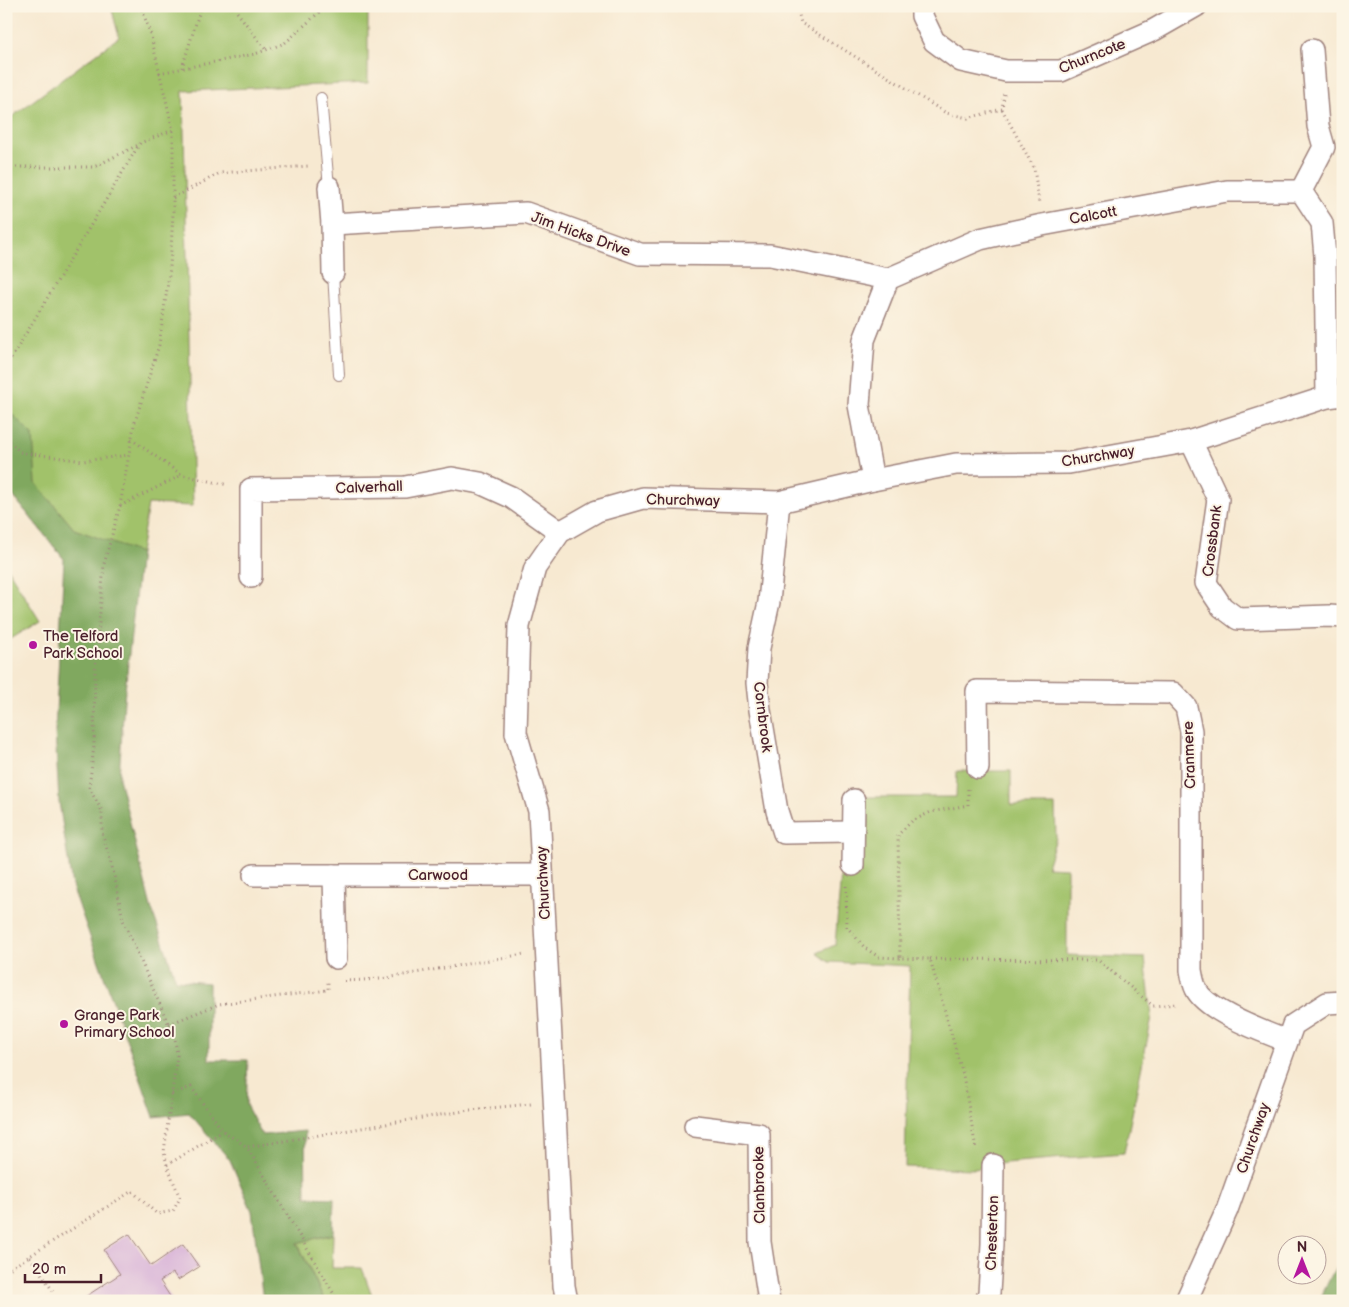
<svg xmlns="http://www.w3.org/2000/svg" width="1349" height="1307" font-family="'Balsamiq Sans',sans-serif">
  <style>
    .green { fill: #a1c26b; stroke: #76704b }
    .forest { fill: #80a85f; stroke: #656445 }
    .building { fill: #d7b1d8 }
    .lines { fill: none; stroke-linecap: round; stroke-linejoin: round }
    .lane-casing { stroke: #a0847e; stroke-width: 12 }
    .street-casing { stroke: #a0847e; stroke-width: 24 }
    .path { stroke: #a0847e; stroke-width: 3; stroke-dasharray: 1 4; stroke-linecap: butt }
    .lane { stroke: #fff; stroke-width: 10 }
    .street { stroke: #fff; stroke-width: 21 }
    .poi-dot { fill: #b5179e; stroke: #fcf5e5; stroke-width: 2 }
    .labels { text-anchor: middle; stroke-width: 4; stroke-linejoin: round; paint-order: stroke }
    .street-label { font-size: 15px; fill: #4a1f2b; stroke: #fcf5e5 }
    .poi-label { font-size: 15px; fill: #4a1f2b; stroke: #fcf5e5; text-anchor: start }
  </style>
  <rect width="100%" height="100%" fill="#fcf5e5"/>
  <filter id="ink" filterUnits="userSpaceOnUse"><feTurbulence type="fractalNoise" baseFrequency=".02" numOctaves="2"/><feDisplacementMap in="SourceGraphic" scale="10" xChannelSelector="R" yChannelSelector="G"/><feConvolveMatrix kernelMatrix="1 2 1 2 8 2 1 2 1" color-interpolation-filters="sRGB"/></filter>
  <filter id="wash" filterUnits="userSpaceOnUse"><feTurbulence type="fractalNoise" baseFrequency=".0096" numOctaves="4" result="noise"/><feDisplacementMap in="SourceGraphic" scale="20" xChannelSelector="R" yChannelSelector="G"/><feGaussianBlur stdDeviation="1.12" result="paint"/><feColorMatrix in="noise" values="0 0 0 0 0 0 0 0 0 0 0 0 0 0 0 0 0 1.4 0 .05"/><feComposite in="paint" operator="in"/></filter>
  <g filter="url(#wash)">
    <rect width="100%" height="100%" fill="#f7e9d1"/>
    <g class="green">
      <polygon points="111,6 369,6 368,8 368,83 183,91 193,506 148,504 140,553 64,559 6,487 6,121 119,37"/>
      <polygon points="6,566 40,621 6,642"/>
      <polygon points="957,771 1011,771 1011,805 1055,805 1056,838 1047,867 1067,868 1067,955 1145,958 1152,1017 1124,1153 1005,1163 975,1169 905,1167 910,966 829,962 817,953 835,945 841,874 858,874 860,797 956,797"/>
      <polygon points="333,1234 332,1268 362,1268 374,1301 325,1301 297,1242"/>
    </g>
    <g class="forest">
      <polygon points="6,408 33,435 36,483 74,529 140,553 124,700 119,778 151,907 176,980 209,983 209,1060 248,1060 246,1105 262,1135 305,1131 306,1197 334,1198 333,1234 297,1243 325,1301 263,1301 252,1211 230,1160 189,1113 154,1117 72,886 59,802 55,731 64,559 6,487"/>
      <polygon points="1343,1266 1343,1301 1319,1301 1334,1270"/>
    </g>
    <g id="blocks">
      <polygon class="building" points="129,1234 151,1266 183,1244 199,1267 178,1280 173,1273 160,1281 173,1301 79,1301 120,1274 104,1250"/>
    </g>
  </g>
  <g filter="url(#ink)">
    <use href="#blocks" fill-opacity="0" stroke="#a0847e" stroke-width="1"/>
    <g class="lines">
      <g class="lane-casing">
        <g id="lane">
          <polyline points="321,98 329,187"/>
          <polyline points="333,273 339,375"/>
        </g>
      </g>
      <g class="street-casing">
        <g id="street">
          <polyline points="922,6 922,16 934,41 961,61 1006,71 1061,71 1154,30 1196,6"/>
          <polyline points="329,187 332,224 526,213 640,254 770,255 888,279"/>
          <polyline points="1301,191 1324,147 1318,126 1312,50"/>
          <polyline points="332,224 333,273"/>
          <polyline points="1191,441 1218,499 1206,583 1222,607 1238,619 1329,616 1343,617"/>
          <polyline points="873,480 859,405 864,340 888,279 980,239 1042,225 1227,191 1301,191 1322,223 1325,256 1327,397"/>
          <polyline points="779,502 769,602 759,648 757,683 760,710 777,811 784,833 852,832"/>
          <polyline points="251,577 251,489 405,487 452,478 480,483 511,497 560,532"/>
          <path d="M978 768 977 691 1173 693 1186 707 1191 731V970C1192 976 1193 983 1196 989 1206 1011 1264 1032 1287 1041"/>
          <polyline points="853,865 854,800"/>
          <polyline points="254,875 542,875"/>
          <polyline points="334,875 336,958"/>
          <polyline points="695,1126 759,1134 760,1242 769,1301"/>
          <polyline points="567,1301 564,1286 539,811 516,733 519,626 535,568 560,532 597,511 643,498 779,502 873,480 956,464 1069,463 1191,441 1327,397 1343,395"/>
          <polyline points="986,1301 989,1293 992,1244 993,1165"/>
          <polyline points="1186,1301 1227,1210 1293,1025 1327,1003 1343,1002"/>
        </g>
      </g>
      <g class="path">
        <polyline points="797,6 801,23 946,113 968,118 1002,109 1004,93"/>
        <polyline points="237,12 266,50"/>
        <polyline points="182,68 200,10"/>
        <polyline points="159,73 255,54 285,43 326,6"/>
        <polyline points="1002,109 1034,168 1039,202"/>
        <polyline points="6,167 94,167 140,144"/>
        <polyline points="173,198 220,173 309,166"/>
        <polyline points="6,367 140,143 173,130"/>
        <polyline points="6,438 20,452 83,461 129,455"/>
        <polyline points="131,439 182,475 228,485"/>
        <polyline points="120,506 182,475"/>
        <polyline points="968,789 968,805 931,812 912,821 898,835 900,958 930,959 963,1075 976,1149"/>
        <polyline points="846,886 847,927 865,948 879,957 900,958"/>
        <polyline points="930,959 1098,960 1153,1006 1177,1004"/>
        <polyline points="344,981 381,979 524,954"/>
        <polyline points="169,1024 219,1004 328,990 328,982 331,982"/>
        <polyline points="172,1094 191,1087 223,1131 247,1147"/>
        <polyline points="167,1165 223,1131"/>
        <polyline points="30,1257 55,1294"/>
        <polyline points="6,1271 132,1191 157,1214 173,1211 180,1198 167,1165 164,1152 177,1055 175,1039 123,920 114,874 102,832 102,811 89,788 94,746 95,672 104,564 120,506 134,425 159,345 170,268 173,213 173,130 151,36 141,6"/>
        <polyline points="338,1301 247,1147 470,1110 531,1104"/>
      </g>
      <use href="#lane" class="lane"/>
      <use href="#street" class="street"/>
    </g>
  </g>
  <g class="poi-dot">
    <circle cx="33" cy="645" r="5"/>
    <circle cx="64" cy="1024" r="5"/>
  </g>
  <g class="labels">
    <g class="street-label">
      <text transform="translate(1092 56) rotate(-22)" y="5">Churncote</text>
      <text transform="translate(1093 215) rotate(-10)" y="5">Calcott</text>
      <text transform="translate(581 234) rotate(20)" y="5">Jim Hicks Drive</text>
      <text transform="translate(1098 456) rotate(-9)" y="5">Churchway</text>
      <text transform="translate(369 487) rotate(-2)" y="5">Calverhall</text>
      <text transform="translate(683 500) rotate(1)" y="5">Churchway</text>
      <text transform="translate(1212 541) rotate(-83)" y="5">Crossbank</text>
      <text transform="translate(763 717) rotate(83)" y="5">Cornbrook</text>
      <text transform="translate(1189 755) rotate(-92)" y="5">Cranmere</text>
      <text x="438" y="880">Carwood</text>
      <text transform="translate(543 883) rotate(-93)" y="5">Churchway</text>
      <text transform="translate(1253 1138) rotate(-71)" y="5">Churchway</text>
      <text transform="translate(759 1185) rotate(-91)" y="5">Clanbrooke</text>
      <text transform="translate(992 1233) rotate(-88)" y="5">Chesterton</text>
    </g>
    <g class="poi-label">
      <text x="43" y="641">The Telford<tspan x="43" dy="17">Park School</tspan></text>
      <text x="74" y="1020">Grange Park<tspan x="74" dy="17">Primary School</tspan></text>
    </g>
  </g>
  <rect width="1349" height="1307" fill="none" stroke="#fcf5e5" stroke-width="25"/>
  <g transform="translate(1302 1260)"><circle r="24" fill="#fcf5e5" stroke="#b59f9b"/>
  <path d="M0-4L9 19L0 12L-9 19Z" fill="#b5179e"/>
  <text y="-8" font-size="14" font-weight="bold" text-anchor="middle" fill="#4a1f2b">N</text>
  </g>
  <path d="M25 1274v8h76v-8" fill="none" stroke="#4a1f2b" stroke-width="2.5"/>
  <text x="32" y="1274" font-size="15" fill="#4a1f2b" stroke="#fcf5e5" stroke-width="4" paint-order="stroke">20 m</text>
</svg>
